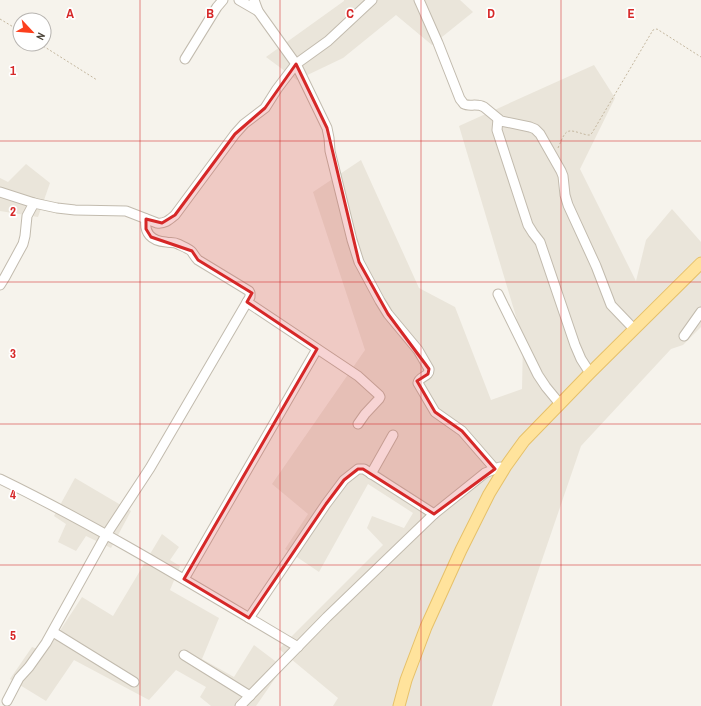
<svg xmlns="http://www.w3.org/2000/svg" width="701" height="706" font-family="'Archivo Narrow',sans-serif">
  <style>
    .residential { fill: #eae5da }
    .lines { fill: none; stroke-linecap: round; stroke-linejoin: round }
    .minor-casing { stroke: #c2bbae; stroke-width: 11 }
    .major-casing { stroke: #e6c16a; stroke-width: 13 }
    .path { stroke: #c4b79f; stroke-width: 1; stroke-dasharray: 2 2; stroke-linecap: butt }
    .minor { stroke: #fff; stroke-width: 9 }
    .major { stroke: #ffe39c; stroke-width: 11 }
    .marked { fill: #d62828; fill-opacity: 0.2; stroke: #d62828; stroke-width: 3; stroke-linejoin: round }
    .grid { fill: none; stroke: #d62828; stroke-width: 1; stroke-opacity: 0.55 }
    .grid-label { font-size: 13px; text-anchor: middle; font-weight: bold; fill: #d62828; stroke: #fff; stroke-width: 3.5; stroke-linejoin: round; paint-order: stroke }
  </style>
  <rect width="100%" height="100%" fill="#f6f3ec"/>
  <g class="residential">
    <polygon points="344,0 460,0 473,12 432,45 396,15 343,58 297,80 266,57 344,1"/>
    <polygon points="594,65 615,98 580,169 636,281 646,240 672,209 701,242 701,327 683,345 671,349 581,446 492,706 333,706 338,698 279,649 383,545 367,528 372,516 404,528 413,513 368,484 319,572 285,549 308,514 272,484 365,350 313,192 361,160 419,288 455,307 491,400 522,389 523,340 459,126"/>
    <polygon points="26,164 50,183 38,217 0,211 0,178 8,182"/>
    <polygon points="75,478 131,511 111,548 86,536 76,551 58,542 66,524 54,516"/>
    <polygon points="162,534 179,547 170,560 180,566 170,590 219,618 202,659 234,677 254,645 283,667 256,706 211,706 200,697 206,687 176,670 149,700 74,660 46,701 10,679 32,647 46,652 82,597 113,616"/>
  </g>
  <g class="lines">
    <g class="minor-casing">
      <g id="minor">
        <polyline points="239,0 258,11"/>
        <path d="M254 0 258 11 263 18 296 64 327 128 329 138 330 151 352 240 359 262 380 301 388 314 418 350 429 369C430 377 419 376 418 383L435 412 462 431 495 469"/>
        <path d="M419 0 438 43 460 99C461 100 463 103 464 104 469 107 477 103 484 107L501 121 530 127 535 129 540 134 561 171 563 176 565 195 568 205 596 266 611 305 634 329"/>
        <polyline points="185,59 217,7 223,0"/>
        <polyline points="498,119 497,130 528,225 533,233 540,242 575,345 581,359 590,373"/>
        <path d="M0 192 34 203 57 208 75 210 126 211 157 223C165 224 169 220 175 215L235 134 244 124 265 108 277 89 296 64 328 41 372 0"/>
        <polyline points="0,285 5,277 23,244 25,236 27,216 34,203"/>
        <polyline points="498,294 538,375 546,387 560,404"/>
        <polyline points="247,302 358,376 379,395 380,397 379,399 365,414 358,424"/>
        <polyline points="684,336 701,312"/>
        <polyline points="371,474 393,435"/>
        <path d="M0 479C103 529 200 589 298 647"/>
        <polyline points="184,579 317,349"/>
        <polyline points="249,618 326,504 344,480 358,469 364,469 434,514"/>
        <polyline points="53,632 134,682"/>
        <polyline points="184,655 250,696"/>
        <path d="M7 701 19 678 29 667 46 643 106 535 150 468 250 297V293L249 291 198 260C195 257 194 255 192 252 190 249 182 246 178 244 174 242 170 243 166 242 151 241 144 233 146 219"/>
        <polyline points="240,706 327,617 434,514 485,473 500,467"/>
      </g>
    </g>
    <g class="major-casing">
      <polyline id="major" points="399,706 406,680 426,627 461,550 489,494 506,466 524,441 560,404 590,373 701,263"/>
    </g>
    <g class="path">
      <polyline points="0,19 20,31"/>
      <polyline points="40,44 97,80"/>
      <path d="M558 148C567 127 566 129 587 135H590L592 133 653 30 657 29 701 57"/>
    </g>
    <use href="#minor" class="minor"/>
    <use href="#major" class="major"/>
  </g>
  <path class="marked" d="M296 64 327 128 359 262 388 314 429 369 428 374 417 381 435 412 462 431 495 469 434 514 363 469H358L344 480 326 504 249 618 184 579 317 349 247 302 252 293 198 260 192 251 151 237 146 229V219L162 223 175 215 235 134 265 108Z"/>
  <path class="grid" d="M140 0V706M280 0V706M421 0V706M561 0V706M0 141H701M0 282H701M0 424H701M0 565H701"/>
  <g class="grid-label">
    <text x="70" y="18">A</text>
    <text x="210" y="18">B</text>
    <text x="350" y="18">C</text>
    <text x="491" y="18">D</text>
    <text x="631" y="18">E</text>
    <text x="13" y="75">1</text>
    <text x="13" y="216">2</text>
    <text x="13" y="358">3</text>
    <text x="13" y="499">4</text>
    <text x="13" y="640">5</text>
  </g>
  <g transform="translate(32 32) rotate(116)"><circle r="19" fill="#ffffff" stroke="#b7b4b0"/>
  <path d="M0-3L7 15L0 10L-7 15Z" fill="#fc3f1d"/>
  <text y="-6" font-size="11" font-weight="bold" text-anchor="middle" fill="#4b4439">N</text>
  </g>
</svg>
